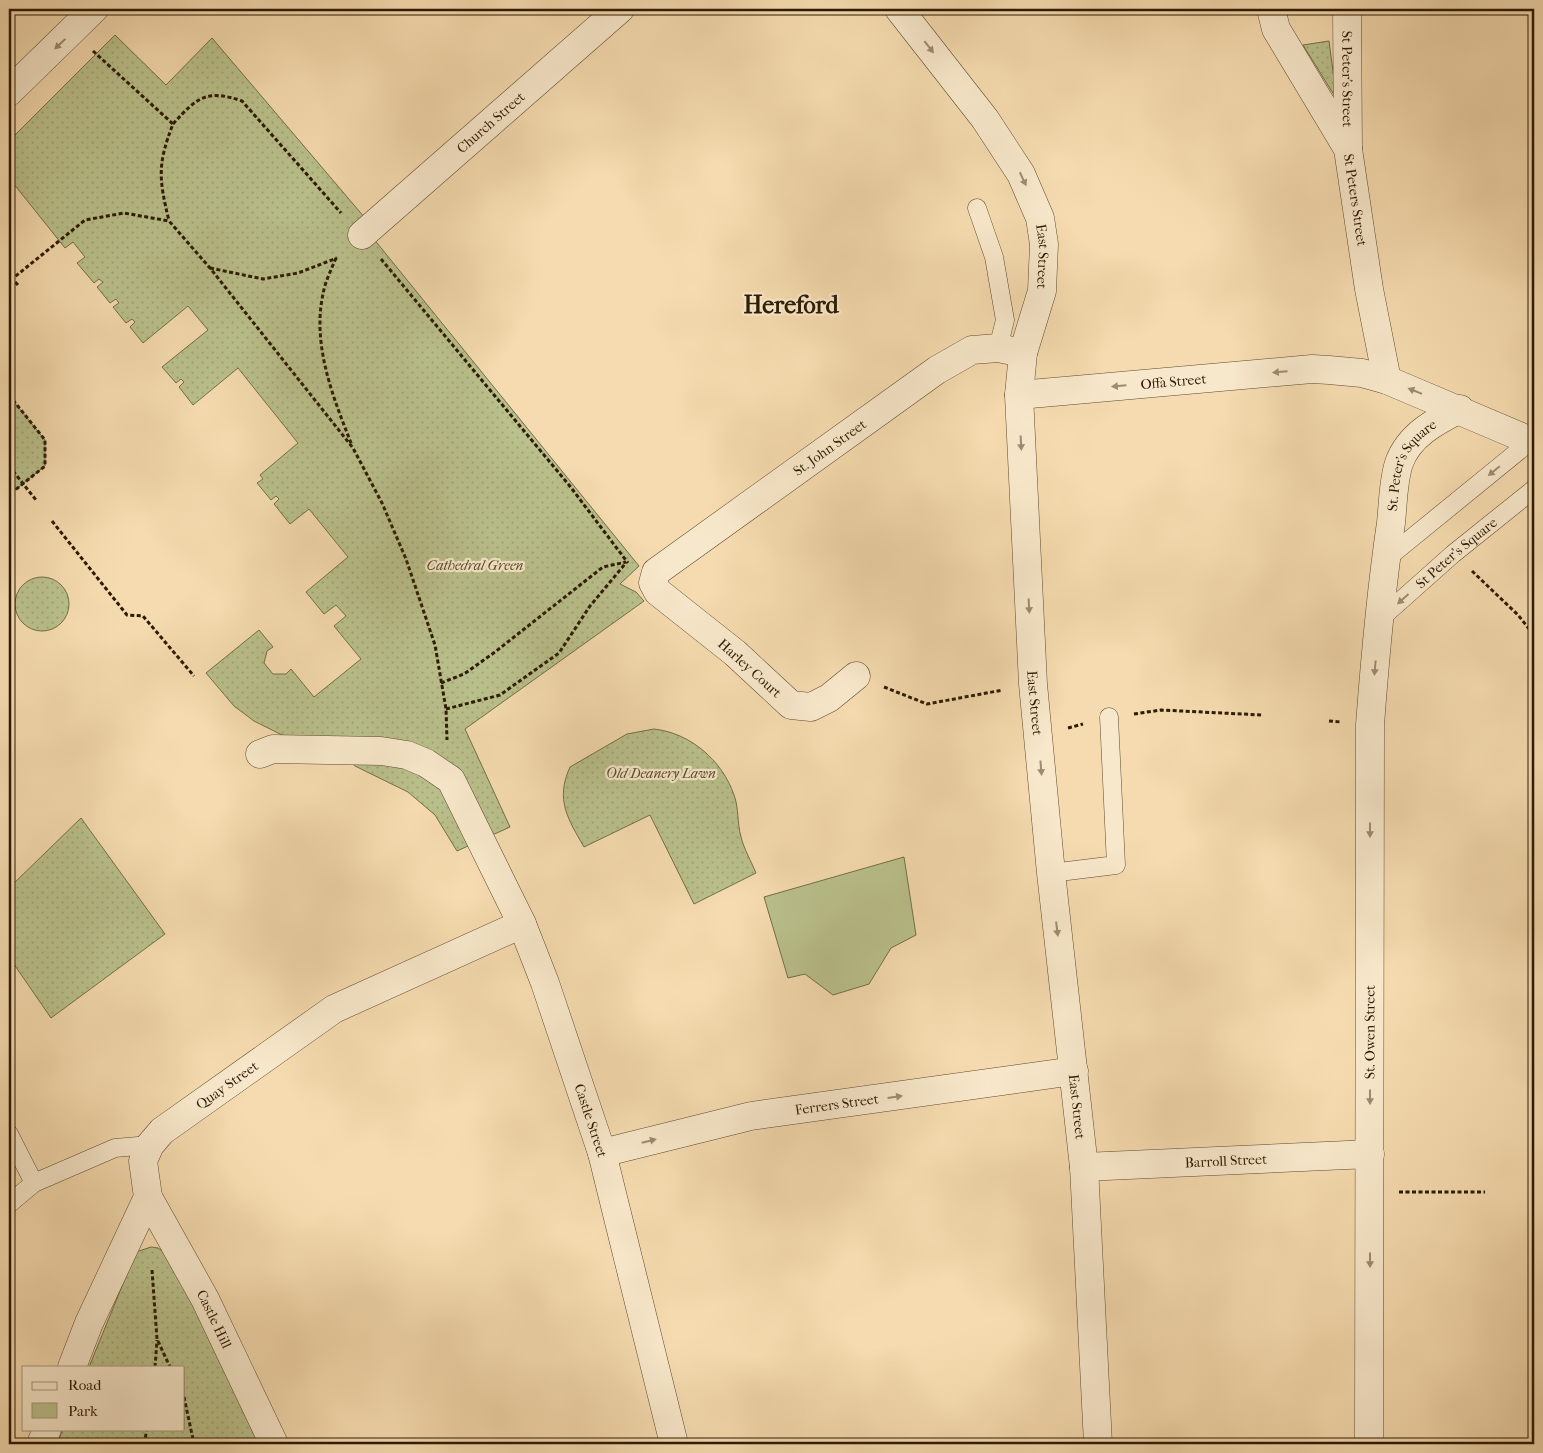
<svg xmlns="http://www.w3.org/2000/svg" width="1543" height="1453" font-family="'IM FELL French Canon',serif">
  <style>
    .green { fill: url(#green-dots); stroke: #736e48 }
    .pitch { fill: #bac18c; stroke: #736e48 }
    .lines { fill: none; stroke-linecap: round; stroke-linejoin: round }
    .lane-casing { stroke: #5e4a2e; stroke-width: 19 }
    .street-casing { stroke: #5e4a2e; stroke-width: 29 }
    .path { stroke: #2c1a03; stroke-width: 3; stroke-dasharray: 4 2.5; stroke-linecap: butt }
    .lane { stroke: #f8e8cb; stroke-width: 18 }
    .street { stroke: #f8e8cb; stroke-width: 28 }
    .oneway { fill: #9c8b71 }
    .labels { text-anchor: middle; stroke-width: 4.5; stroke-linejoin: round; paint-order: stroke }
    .street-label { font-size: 14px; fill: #2c1a03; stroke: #f8e8cb }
    .park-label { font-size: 14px; font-style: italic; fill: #574c2c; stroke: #f8e8cb }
    .town-label { font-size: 24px; font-weight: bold; fill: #2c1a03; stroke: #f8e8cb }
  </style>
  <defs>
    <pattern id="green-dots" width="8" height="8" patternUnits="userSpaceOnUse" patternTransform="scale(1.25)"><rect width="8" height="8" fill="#bac18c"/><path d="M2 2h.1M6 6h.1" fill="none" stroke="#a0a577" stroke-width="1.8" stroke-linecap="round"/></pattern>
  </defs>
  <rect width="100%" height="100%" fill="#f5dbaf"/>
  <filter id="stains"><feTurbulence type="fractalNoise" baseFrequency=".004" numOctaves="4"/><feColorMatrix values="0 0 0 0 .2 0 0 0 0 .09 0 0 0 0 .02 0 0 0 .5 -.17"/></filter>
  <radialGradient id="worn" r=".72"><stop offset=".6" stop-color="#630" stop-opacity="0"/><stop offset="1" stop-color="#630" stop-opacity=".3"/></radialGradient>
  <g class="green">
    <polygon points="115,35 166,85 212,38 365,218 373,238 639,566 620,584 636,592 644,601 465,729 510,827 457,851 435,815 408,792 355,766 329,742 309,741 282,735 254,721 234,706 206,673 259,630 273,647 267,651 264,663 273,674 286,674 291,669 314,697 361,659 334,626 346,616 336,605 324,614 306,592 348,557 309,509 290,524 274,504 279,499 276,496 271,500 257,483 263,479 260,475 298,443 238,368 193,405 179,387 184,382 181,379 176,383 162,367 208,330 188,306 143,343 130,327 135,322 132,319 126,323 113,307 119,303 116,299 110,303 97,287 103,282 99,279 94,283 77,263 85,257 73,242 65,248 9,178 9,141"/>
    <polygon points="1329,41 1336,94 1334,95 1303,45"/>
    <polygon points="9,396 45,440 45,466 9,495"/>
    <circle cx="42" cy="604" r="27"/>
    <path d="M654 729C690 733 722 760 734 795 739 808 737 823 741 837 744 849 751 861 756 873L694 904 650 815 584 847C568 819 555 800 570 767L627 734Z"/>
    <polygon points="81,818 165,934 51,1018 9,957 9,888"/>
    <polygon points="151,1247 158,1248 165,1253 197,1309 263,1444 57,1444 63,1429 184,1429 184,1367 89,1367 136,1252"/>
  </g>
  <polygon class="pitch" points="904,857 916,935 891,948 869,984 833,995 805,974 788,978 764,897"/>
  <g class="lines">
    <g class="lane-casing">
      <g id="lane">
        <polyline points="977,208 994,257 1005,320 998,348"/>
        <polyline points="1386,559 1532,440"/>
        <path id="s1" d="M1380 619 1453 554 1534 489"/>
        <polyline points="1051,873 1116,865 1109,717"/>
        <polyline points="9,1134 34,1183"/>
        <polyline points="9,1204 34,1183 115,1148 150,1145"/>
      </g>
    </g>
    <g class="street-casing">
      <g id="street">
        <path id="s2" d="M899 9 985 119 1021 174 1040 218 1044 244 1042 291 1023 353 1019 395 1033 684 1051 873 1084 1167 1098 1444"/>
        <path id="s3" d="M1271 9 1276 29 1348 149 1369 289 1387 380"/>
        <path id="s4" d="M1347 9 1348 148"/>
        <polyline points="9,92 94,9"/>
        <path id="s5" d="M362 235 620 9"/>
        <path id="s6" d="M1019 395 1312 369 1329 370 1362 373 1387 380 1526 439 1534 440"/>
        <path id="s7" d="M856 676 829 698 811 707 791 705 735 653 658 592 653 583 656 572 937 370 972 350 998 348 1023 353"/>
        <path id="s8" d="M260 754 273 749 381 751 407 755 426 763 451 780 522 924 545 983 602 1153 674 1444"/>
        <path id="s9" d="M602 1153 751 1116 1074 1071"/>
        <path id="s10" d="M1084 1167 1370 1154"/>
        <path id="s11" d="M148 1197 205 1299 274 1444"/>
        <path id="s12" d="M72 1367 89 1323 148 1197 143 1161 150 1145 162 1131 334 1009 522 924"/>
        <polyline points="41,1444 47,1429"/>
        <path id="s13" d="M1369 1444 1370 725C1375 658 1381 590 1391 523 1393 505 1393 481 1399 463 1409 435 1436 421 1460 409"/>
      </g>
    </g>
    <g class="path">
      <path d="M93 51 173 124C157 165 159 179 169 221"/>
      <path d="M173 124C197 97 207 89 242 101L341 213"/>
      <path d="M336 258C331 270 325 282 323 294 312 345 333 397 351 443"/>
      <polyline points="381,259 569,485 628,563"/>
      <polyline points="210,268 263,279 298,273 337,258"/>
      <polyline points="18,285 12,279 85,220 124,213 169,221 210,268 353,448 382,503 406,559 435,645 446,709 447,740"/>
      <polyline points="9,395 45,440 45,466 9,495"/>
      <polyline points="9,466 36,500"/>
      <polyline points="52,521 127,615 143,616 194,676"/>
      <polyline points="1472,571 1518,615 1534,635"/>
      <polyline points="441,683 464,674 495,652 603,567 626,562"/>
      <polyline points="884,687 927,704 1003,690"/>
      <polyline points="446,709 500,695 559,653 590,606 625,564"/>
      <polyline points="1134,714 1161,710 1262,715"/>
      <polyline points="1329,721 1341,722"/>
      <polyline points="1068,728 1083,724"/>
      <polyline points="1529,748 1534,741"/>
      <polyline points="1529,1191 1534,1191"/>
      <polyline points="1399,1192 1485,1192"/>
      <polyline points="152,1270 157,1339 170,1367"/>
      <polyline points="155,1367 157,1340"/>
      <polyline points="184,1397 194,1444"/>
      <polyline points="144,1444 147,1429"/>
    </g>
    <use href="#lane" class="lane"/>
    <use href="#street" class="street"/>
  </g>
  <defs><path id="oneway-solid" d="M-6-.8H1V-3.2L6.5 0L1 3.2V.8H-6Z" transform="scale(1.25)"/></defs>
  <g class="oneway">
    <use href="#oneway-solid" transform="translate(60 44) rotate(137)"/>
    <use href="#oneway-solid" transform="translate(929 47) rotate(52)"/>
    <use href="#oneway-solid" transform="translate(1023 179) rotate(65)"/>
    <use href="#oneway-solid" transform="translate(1280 372) rotate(175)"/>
    <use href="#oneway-solid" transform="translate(1119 386) rotate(175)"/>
    <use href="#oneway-solid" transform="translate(1415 391) rotate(-158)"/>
    <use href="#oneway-solid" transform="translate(1021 443) rotate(87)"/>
    <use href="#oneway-solid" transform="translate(1494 471) rotate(141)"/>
    <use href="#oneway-solid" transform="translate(1403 599) rotate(138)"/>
    <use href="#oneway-solid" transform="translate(1029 606) rotate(87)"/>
    <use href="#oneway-solid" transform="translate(1375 668) rotate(95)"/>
    <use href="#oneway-solid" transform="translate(1041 768) rotate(85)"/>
    <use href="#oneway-solid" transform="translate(1370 830) rotate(90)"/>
    <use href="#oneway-solid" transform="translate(1057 929) rotate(83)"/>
    <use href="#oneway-solid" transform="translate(895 1097) rotate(-8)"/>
    <use href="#oneway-solid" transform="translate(1370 1097) rotate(90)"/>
    <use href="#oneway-solid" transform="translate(649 1141) rotate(-14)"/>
    <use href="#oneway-solid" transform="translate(1370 1260) rotate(90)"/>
  </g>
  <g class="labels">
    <g class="street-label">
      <text dy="5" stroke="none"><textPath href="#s4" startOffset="70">St Peter's Street</textPath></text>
      <text dy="5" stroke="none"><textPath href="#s5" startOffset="171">Church Street</textPath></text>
      <text dy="5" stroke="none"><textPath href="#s3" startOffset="212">St Peters Street</textPath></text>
      <text dy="5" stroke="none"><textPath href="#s2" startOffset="292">East Street</textPath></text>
      <text dy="5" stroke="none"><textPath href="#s6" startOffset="155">Offa Street</textPath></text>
      <text dy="5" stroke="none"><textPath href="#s7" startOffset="485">St. John Street</textPath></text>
      <text dy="5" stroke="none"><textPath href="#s13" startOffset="986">St. Peter's Square</textPath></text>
      <text dy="5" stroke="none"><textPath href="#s1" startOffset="101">St Peter's Square</textPath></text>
      <text transform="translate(750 668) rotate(42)" y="5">Harley Court</text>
      <text dy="5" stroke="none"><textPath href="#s2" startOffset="742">East Street</textPath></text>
      <text dy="5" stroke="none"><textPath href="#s13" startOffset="412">St. Owen Street</textPath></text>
      <text dy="5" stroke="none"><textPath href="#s12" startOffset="338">Quay Street</textPath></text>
      <text dy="5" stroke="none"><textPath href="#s9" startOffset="240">Ferrers Street</textPath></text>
      <text dy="5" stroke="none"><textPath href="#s2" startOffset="1148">East Street</textPath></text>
      <text dy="5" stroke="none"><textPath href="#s8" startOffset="568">Castle Street</textPath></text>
      <text dy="5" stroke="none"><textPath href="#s10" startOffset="142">Barroll Street</textPath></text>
      <text dy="5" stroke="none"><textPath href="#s11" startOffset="139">Castle Hill</textPath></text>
    </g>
    <g class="park-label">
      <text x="475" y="570">Cathedral Green</text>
      <text x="661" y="778">Old Deanery Lawn</text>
    </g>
    <g class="town-label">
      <text x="791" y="313">Hereford</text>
    </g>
  </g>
  <rect width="1543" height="1453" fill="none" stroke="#f5dbaf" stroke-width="30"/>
  <rect x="10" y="10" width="1523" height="1433" fill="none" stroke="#2c1a03" stroke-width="2.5"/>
  <rect x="15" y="15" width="1513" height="1423" fill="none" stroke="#2c1a03"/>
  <rect x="22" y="1366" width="162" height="65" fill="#f8e8cb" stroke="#a6967b"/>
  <rect x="32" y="1382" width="25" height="8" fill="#f8e8cb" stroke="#a6967b"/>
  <text x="68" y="1390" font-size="15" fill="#2c1a03">Road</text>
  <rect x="32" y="1403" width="25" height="15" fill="#bac18c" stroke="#a6967b"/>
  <text x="68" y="1416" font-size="15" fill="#2c1a03">Park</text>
  <rect width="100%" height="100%" filter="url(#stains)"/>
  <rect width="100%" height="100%" fill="url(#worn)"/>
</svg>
